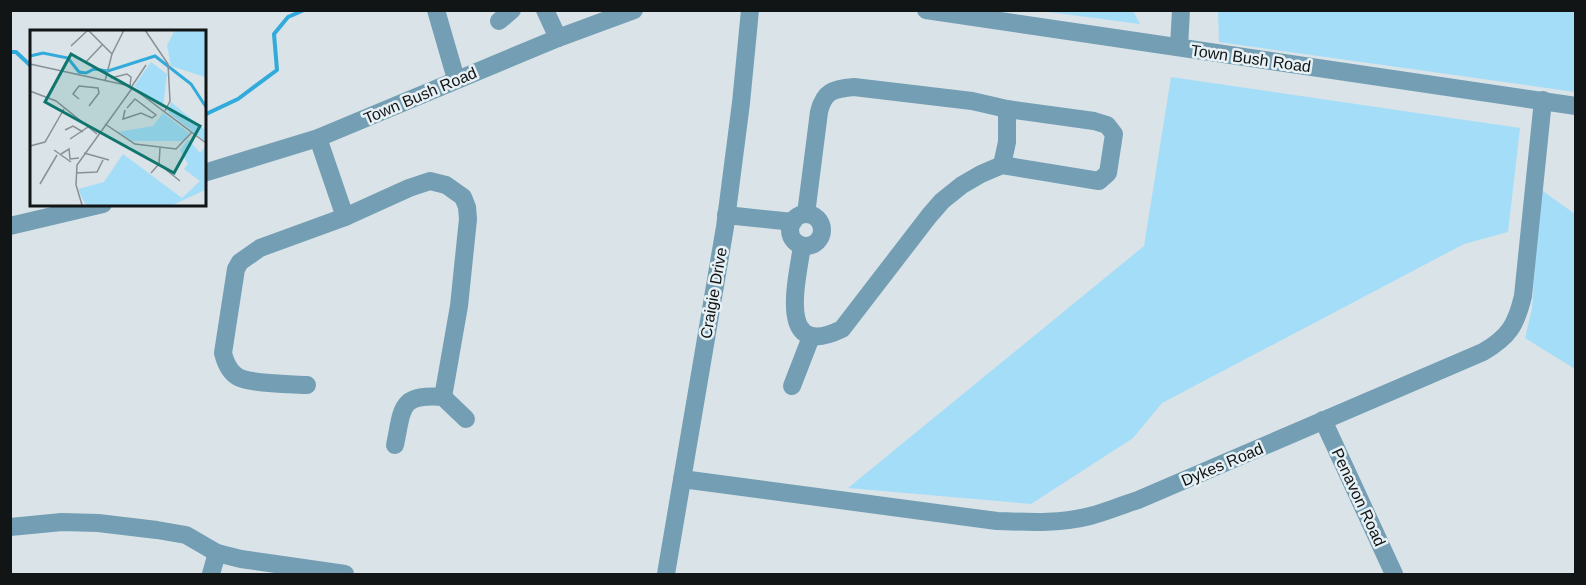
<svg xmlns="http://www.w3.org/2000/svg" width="1586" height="585" font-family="Helvetica,sans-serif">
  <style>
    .green { fill: #a4ddf8 }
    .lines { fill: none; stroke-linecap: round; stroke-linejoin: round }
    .stream { stroke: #31abdb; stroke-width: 4 }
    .minor { stroke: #739eb3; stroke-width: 18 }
    .labels { text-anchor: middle; stroke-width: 5; stroke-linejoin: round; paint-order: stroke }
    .street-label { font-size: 16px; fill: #111516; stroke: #e6f0f5 }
    .inset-river { fill: none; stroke: #31abdb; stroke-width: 3 }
    .inset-road { fill: none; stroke: #899194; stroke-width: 1.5 }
    .view { fill: #0f766e; fill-opacity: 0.15; stroke: #0f766e; stroke-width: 3 }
    .inset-edge { fill: none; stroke: #111516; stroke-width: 3 }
  </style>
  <rect width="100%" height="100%" fill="#d9e3e8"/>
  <g class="green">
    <polygon points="1041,11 1133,11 1140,24"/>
    <polygon points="1218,11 1575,11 1575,92 1219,42"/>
    <polygon points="1171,77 1520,128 1508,232 1464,244 1162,403 1133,438 1031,504 848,488 1144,246"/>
    <polygon points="1540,189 1575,214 1575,369 1525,338 1532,309"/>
  </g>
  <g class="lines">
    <g class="stream">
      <polyline points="10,52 16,52 32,67"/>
      <polyline points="204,115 238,99 277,70 274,34 288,17 304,10"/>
    </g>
    <g class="minor">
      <polyline points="436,10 456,79"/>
      <polyline points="545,10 558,38"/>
      <polyline points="926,10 1576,106"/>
      <polyline points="499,21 512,10"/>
      <polyline points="1179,47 1181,10"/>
      <polyline points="318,138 345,217"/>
      <polyline points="1002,165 1007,142 1007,109"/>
      <polyline points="204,173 318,138 558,38 634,10"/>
      <circle cx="806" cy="230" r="16"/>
      <polyline points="726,215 793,222"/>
      <polyline points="10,226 103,204"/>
      <path d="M802 246C797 281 776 361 842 329L929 216 942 201 962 185 981 174 1002 165 1099 181 1108 173 1114 134 1107 125 1094 121 1007 109 972 101 854 87C833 89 824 91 819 112L806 214"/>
      <path d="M307 385C290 384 258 384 243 379 232 376 226 365 223 353L236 269 240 262 260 248 345 217 409 188 430 181 446 185 463 197 467 207 468 219 459 306 443 397"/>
      <polyline points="792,386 811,337"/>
      <polyline points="1323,420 1394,574"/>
      <path d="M395 445C403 407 399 394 443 397L466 419"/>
      <path d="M682 479 997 521C1028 522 1059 524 1090 516 1106 512 1122 505 1138 500L1483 352C1509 337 1516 325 1523 296L1543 100"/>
      <polyline points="10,527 62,522 98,523 157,530 186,535 217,553 241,559 345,574"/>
      <polyline points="211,574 217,553"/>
      <polyline points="666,574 725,227 741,103 750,10"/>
    </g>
  </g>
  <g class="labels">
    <g class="street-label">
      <text transform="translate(1251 58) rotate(8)" y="6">Town Bush Road</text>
      <text transform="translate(420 95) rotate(-23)" y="6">Town Bush Road</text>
      <text transform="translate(713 293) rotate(-80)" y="6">Craigie Drive</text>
      <text transform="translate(1222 464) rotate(-23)" y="6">Dykes Road</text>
      <text transform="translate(1359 497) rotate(65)" y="6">Penavon Road</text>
    </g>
  </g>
  <g transform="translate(30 30)">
    <rect width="176" height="176" fill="#d9e3e8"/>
    <path d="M145 0H175V47L141 36 137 15ZM121 32 137 44 133 77 104 56ZM141 72 175 100V111L138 82ZM133 83 159 103 153 111H102L88 102 123 96ZM158 109 170 123 175 117V160L143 175H56L53 170 48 159 74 152 93 124 152 168 170 151 154 139 158 134 150 120Z" fill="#a4ddf8"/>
    <path class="inset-river" d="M0 26 13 23 38 28 49 42 56 43 64 39 78 41 125 26 161 54 176 77"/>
    <path class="inset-road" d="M58 0 82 24 75 51M115 0 138 34 140 71 135 81M41 16 58 0M82 24 94 0M55 33 72 15M0 34 100 56 176 113M81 48 97 44 101 47 100 56M102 56 116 35M0 61 26 71 67 104M49 69 43 64 49 56 68 58 69 63 59 76M95 80 93 89 111 83 122 88 126 85 105 69 97 78M75 94 105 114 146 119 162 102M35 100 43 96 53 102M40 109 58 97M0 116 15 112 34 79M24 120 41 132M54 123 79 130M31 124 39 119 40 129 49 128M129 134 150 151M46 143 67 142 73 130M121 143 129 134 130 118M10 154 27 125M52 175 46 155 47 135 103 57"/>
    <path class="view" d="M41 24 170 96 144 143 15 72Z"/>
    <rect width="176" height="176" class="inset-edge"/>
  </g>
  <rect width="1586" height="585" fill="none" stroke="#111516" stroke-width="24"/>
</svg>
